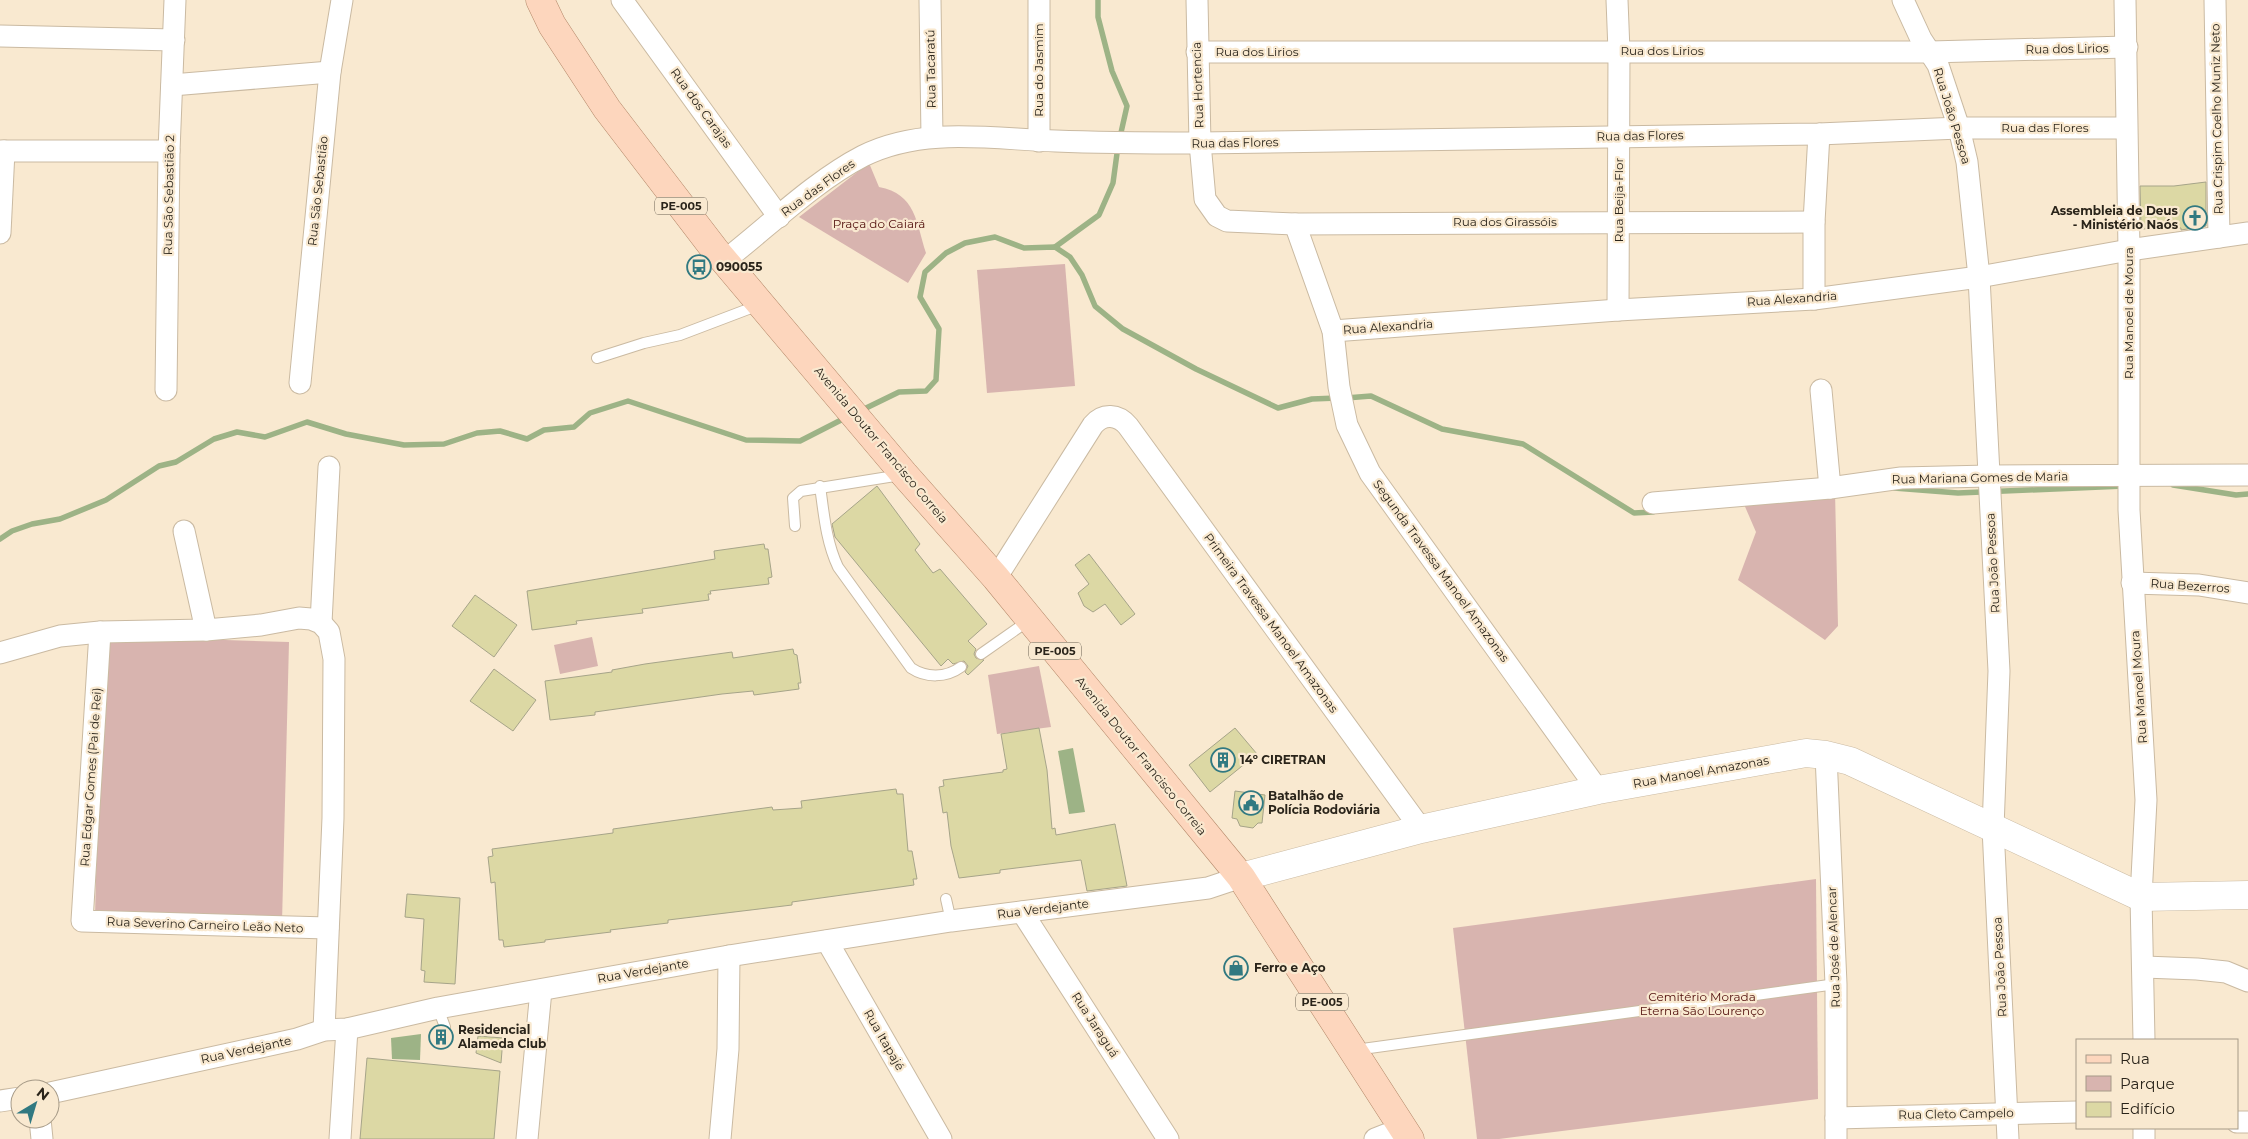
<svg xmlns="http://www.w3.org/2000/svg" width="2248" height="1139" font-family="Montserrat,sans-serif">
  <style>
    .green { fill: #d8b4af }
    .water { fill: #9db386 }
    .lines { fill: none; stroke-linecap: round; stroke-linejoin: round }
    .stream { stroke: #9db386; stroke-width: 5.5 }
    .building { fill: #dcd8a4; stroke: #a6a489 }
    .lane-casing { stroke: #cabaa2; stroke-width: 12 }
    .street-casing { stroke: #cabaa2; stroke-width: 23 }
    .secondary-casing { stroke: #cabaa2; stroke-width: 29 }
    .primary-casing { stroke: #b28667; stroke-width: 29 }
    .lane { stroke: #fff; stroke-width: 10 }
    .street { stroke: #fff; stroke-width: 21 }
    .secondary { stroke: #fff; stroke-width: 28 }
    .primary { stroke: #fdd6bd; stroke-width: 28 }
    .labels { text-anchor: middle; stroke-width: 4.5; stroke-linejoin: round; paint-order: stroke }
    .shield { fill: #f9e9d0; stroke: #685f51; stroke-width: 1 }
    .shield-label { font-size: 11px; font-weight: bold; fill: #2a241a }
    .street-label { font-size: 12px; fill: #2a241a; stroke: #f9e9d0 }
    .poi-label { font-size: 12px; font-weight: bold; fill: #2a241a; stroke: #f9e9d0; text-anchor: start }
    .park-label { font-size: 12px; fill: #500e0b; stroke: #f9e9d0 }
  </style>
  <rect width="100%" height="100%" fill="#f9e9d0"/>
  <g class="green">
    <path d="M869 163 879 187C916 194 916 222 926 253L908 283 799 217Z"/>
    <polygon points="1065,264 1075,386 987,393 977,270"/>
    <polygon points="1835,491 1838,626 1825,640 1738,580 1756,532 1743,502"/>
    <polygon points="102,636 289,642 282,923 95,917"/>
    <polygon points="592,637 598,666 560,674 554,645"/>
    <polygon points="1039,666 1051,727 997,734 988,675"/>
    <polygon points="1816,879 1818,1099 1499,1139 1477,1139 1453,928"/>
  </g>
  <g class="water">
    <polygon points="1073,748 1085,812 1069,814 1058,751"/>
    <polygon points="421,1034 420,1060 392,1059 391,1038"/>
  </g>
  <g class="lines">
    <g class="stream">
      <polyline points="1098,0 1098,17 1112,71 1127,106 1120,137"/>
      <polyline points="1055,247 1099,215 1113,183 1118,146"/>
      <polyline points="1346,398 1371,396 1442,429 1523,444 1634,513 1653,512"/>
      <polyline points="860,411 899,392 926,391 936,380 939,329 920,297 925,272 946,253 965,243 995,237 1024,248 1055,247 1070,257 1082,275 1095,306 1123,329 1196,369 1278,408 1312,399 1337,398"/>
      <polyline points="2173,485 2236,495 2248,494"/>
      <polyline points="1894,488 1958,493 2124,486"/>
      <polyline points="0,539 12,531 32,524 60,519 106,500 159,466 176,462 214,439 237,432 265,437 307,422 346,434 404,445 444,444 477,433 500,431 527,439 544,430 574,427 590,413 628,401 746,440 800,441 847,417"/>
    </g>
  </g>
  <g class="building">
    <polygon points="2206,182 2206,226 2181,230 2181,228 2141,229 2140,186 2174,186"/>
    <polygon points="877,486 920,544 915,550 933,573 940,569 987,624 968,641 976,649 974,654 976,658 984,660 968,675 965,672 968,666 964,661 953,664 948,659 941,666 835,537 832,524"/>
    <polygon points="764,544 765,549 768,549 772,577 768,578 769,584 710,591 711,594 708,594 709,600 642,609 643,613 576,621 577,624 532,630 527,591 715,559 714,551"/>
    <polygon points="1089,554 1135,614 1121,625 1105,604 1093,612 1084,606 1078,593 1089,584 1075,565"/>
    <polygon points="475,595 517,625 494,657 452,626"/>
    <polygon points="793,649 794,654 797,655 801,683 798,683 799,689 754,695 753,691 722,694 595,712 595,715 550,720 545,681 612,672 612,670 645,664 732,652 733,658"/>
    <polygon points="494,669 536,700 513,731 470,701"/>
    <polygon points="1039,728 1047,770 1052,829 1055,828 1056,835 1115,824 1127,886 1087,891 1081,860 1000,870 1000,873 959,878 951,846 947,812 943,813 939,787 944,786 943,780 1003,772 1003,770 1007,769 1001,734"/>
    <polygon points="1235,728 1257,754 1210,792 1189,765"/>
    <polygon points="896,789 897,794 903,794 908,851 912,851 917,879 913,879 914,885 792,902 792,905 668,920 668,923 610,930 611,932 545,940 545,942 504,947 503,940 499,940 495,882 491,883 488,857 493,856 492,849 613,833 613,829 735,812 772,807 773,810 802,808 801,801"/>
    <polygon points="1235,791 1265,795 1262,823 1258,823 1253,828 1240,826 1237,819 1232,818"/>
    <polygon points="407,894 460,898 455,984 424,982 425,971 421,970 424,919 405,917"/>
    <polygon points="478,1036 503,1038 501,1063 476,1053"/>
    <polygon points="367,1058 500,1071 494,1139 360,1139"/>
  </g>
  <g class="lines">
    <g class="lane-casing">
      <g id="lane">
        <polyline points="597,358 644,343 680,335 759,305"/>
        <path d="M820 486C824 515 826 541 838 567L911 668C926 678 946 678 961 667"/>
        <polyline points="795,526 793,498 801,491 901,475"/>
        <polyline points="981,654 1028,621"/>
        <polyline points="946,899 951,921"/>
        <polyline points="438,1008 445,1027"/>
        <polyline points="1355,1050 1836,984"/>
      </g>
    </g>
    <g class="street-casing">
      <g id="street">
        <polyline points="622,0 779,217"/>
        <polyline points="930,0 932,137"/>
        <polyline points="1039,0 1039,141"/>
        <polyline points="1197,0 1200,143 1205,199 1217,216 1227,221 1295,224 1814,222"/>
        <polyline points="1617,0 1619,51 1618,310"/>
        <polyline points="1903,0 1921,39 1938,65 1959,128 1967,162 1979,277 1999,671 1993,828 2008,1139"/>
        <polyline points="2125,0 2129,250 2129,510 2146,800 2141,897 2144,1040"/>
        <polyline points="2215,0 2219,237"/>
        <polyline points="0,36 174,40"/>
        <polyline points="1197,52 1930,52 2127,47"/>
        <polyline points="172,85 330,72"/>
        <polyline points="0,151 169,151"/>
        <polyline points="1295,224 1333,331 1339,387 1347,425 1370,473 1598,790"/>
        <polyline points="0,233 4,151"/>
        <path d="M724 261C768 227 813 182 863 156 923 126 992 139 1056 141 1104 143 1152 143 1200 143L1819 134 1959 128H2126"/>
        <polyline points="1814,299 1814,222 1819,134"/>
        <polyline points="1333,331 1618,310 1814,299 1979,277 2129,250 2248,233"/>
        <polyline points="300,383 330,72 342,0"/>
        <polyline points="166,390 169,151 175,0"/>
        <polyline points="1821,390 1830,488"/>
        <polyline points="1653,503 1830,488 1901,478 1989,476 2248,475"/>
        <polyline points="184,531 206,630"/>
        <path d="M996 578 1093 425C1103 413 1118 414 1128 426L1421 829"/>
        <polyline points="2132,583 2199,585 2248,593"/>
        <polyline points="321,623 329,467"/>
        <polyline points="100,632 82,921 328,928"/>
        <polyline points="0,653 60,636 100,632 206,630 261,625 299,618 311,619 321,623 329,632 334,659 333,818 324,1030"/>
        <polyline points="1826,755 1836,984 1836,1139"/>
        <polyline points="1022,912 1168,1139"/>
        <polyline points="827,941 941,1139"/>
        <polyline points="2144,967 2197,969 2226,972 2248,981"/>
        <polyline points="50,1093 297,1039 324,1030 347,1029 438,1008 729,956 951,921 1208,888 1241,877"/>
        <polyline points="0,1101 20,1098"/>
        <polyline points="1836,1118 2077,1112"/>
        <polyline points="40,1119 42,1139"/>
        <polyline points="2237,1122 2248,1122"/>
        <polyline points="2144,1128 2144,1139"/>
        <polyline points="340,1139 347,1029"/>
        <polyline points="527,1139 541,990"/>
        <polyline points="720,1139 728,1049 729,956"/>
        <polyline points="1375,1139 1403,1128"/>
      </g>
    </g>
    <g class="secondary-casing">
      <polyline id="secondary" points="1241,877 1421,829 1598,790 1806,753 1826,755 1850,761 2141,897 2248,895"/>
    </g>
    <g class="primary-casing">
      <polyline id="primary" points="540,0 552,25 607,109 715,250 904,474 996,578 1241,877 1410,1139"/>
    </g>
    <use href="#lane" class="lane"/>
    <use href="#street" class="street"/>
    <use href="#secondary" class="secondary"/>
    <use href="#primary" class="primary"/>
  </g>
  <defs>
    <g id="church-ring" transform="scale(1.25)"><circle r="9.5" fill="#f9e9d0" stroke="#317981" stroke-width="1.5"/><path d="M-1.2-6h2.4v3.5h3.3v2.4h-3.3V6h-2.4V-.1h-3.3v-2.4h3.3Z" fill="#317981"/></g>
    <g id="bus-ring" transform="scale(1.25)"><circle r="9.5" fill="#f9e9d0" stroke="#317981" stroke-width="1.5"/><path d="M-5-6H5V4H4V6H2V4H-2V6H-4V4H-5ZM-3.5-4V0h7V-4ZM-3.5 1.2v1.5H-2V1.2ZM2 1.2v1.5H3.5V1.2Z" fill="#317981"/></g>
    <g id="building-ring" transform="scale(1.25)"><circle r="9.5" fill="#f9e9d0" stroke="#317981" stroke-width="1.5"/><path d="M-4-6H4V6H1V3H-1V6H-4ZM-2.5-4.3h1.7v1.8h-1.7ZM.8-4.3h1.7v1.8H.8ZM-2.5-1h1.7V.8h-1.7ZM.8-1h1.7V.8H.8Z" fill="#317981"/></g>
    <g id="civic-ring" transform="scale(1.25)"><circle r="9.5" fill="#f9e9d0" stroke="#317981" stroke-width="1.5"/><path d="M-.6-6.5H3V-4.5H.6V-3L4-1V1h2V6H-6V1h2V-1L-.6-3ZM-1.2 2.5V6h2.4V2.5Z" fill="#317981"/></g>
    <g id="shop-ring" transform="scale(1.25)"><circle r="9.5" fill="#f9e9d0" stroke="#317981" stroke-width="1.5"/><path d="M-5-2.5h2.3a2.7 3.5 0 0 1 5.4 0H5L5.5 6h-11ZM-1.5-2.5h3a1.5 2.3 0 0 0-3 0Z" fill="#317981"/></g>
  </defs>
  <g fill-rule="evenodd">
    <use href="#church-ring" x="2195" y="218"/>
    <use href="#bus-ring" x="699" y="267"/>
    <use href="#building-ring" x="1223" y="760"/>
    <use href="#civic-ring" x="1251" y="803"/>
    <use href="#shop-ring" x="1236" y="968"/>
    <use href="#building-ring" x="441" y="1037"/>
  </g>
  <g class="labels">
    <g class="shield">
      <rect x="655" y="197.5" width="52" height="17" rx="4"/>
      <rect x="1029" y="642.5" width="52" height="17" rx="4"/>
      <rect x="1296" y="993.5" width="52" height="17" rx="4"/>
    </g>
    <g class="shield-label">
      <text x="681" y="210">PE-005</text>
      <text x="1055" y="655">PE-005</text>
      <text x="1322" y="1006">PE-005</text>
    </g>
    <g class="street-label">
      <text transform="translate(2067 49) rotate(-1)" y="4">Rua dos Lirios</text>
      <text x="1662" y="55">Rua dos Lirios</text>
      <text x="1257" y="56">Rua dos Lirios</text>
      <text transform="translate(931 69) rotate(-91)" y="4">Rua Tacaratú</text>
      <text transform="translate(1039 70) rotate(-90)" y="4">Rua do Jasmim</text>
      <text transform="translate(1198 85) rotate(-92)" y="4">Rua Hortencia</text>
      <text transform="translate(701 108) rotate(54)" y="4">Rua dos Carajas</text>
      <text transform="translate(1952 116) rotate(73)" y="4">Rua João Pessoa</text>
      <text transform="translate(2217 119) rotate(-91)" y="4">Rua Crispim Coelho Muniz Neto</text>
      <text x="2045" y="132">Rua das Flores</text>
      <text transform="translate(1640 136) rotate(-1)" y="4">Rua das Flores</text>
      <text transform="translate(1235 143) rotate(-1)" y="4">Rua das Flores</text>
      <text transform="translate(818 188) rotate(-36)" y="4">Rua das Flores</text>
      <text transform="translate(318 191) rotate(-84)" y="4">Rua São Sebastião</text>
      <text transform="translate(169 195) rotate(-89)" y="4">Rua São Sebastião 2</text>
      <text transform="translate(1619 200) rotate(-90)" y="4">Rua Beija-Flor</text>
      <text x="1505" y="226">Rua dos Girassóis</text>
      <text transform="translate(1792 299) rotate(-4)" y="4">Rua Alexandria</text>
      <text transform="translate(2129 313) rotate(-90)" y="4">Rua Manoel de Moura</text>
      <text transform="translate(1388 327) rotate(-4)" y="4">Rua Alexandria</text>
      <text transform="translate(881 445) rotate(50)" y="4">Avenida Doutor Francisco Correia</text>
      <text transform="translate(1980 478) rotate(-1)" y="4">Rua Mariana Gomes de Maria</text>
      <text transform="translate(1993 563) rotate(-93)" y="4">Rua João Pessoa</text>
      <text transform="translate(1441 571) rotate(54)" y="4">Segunda Travessa Manoel Amazonas</text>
      <text transform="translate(2190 586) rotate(4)" y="4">Rua Bezerros</text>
      <text transform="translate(1271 623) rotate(54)" y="4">Primeira Travessa Manoel Amazonas</text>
      <text transform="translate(2139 687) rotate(-94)" y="4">Rua Manoel Moura</text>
      <text transform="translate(1141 756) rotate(51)" y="4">Avenida Doutor Francisco Correia</text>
      <text transform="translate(1701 772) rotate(-10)" y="4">Rua Manoel Amazonas</text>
      <text transform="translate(91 777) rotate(-86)" y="4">Rua Edgar Gomes (Pai de Rei)</text>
      <text transform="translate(1043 909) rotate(-7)" y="4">Rua Verdejante</text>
      <text transform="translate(205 925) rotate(2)" y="4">Rua Severino Carneiro Leão Neto</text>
      <text transform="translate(1834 947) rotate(-92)" y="4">Rua José de Alencar</text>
      <text transform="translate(2000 967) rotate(-93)" y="4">Rua João Pessoa</text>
      <text transform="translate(643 971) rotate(-10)" y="4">Rua Verdejante</text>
      <text transform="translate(1095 1025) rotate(57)" y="4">Rua Jaraguá</text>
      <text transform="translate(884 1040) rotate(60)" y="4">Rua Itapajé</text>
      <text transform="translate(246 1050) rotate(-12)" y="4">Rua Verdejante</text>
      <text transform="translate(1956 1114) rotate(-1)" y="4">Rua Cleto Campelo</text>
    </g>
    <g class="poi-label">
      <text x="2178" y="215" text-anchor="end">Assembleia de Deus<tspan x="2178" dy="14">- Ministério Naós</tspan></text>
      <text x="716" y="271">090055</text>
      <text x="1240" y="764">14º CIRETRAN</text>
      <text x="1268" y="800">Batalhão de<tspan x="1268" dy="14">Polícia Rodoviária</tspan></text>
      <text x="1254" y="972">Ferro e Aço</text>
      <text x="458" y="1034">Residencial<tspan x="458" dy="14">Alameda Club</tspan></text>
    </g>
    <g class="park-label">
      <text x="879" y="228">Praça do Caiará</text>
      <text x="1702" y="1001">Cemitério Morada<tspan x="1702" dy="14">Eterna São Lourenço</tspan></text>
    </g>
  </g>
  <rect x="2076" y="1039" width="162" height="90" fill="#f9e9d0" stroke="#a69a87"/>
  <rect x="2086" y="1055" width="25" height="8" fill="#fdd6bd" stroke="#a69a87"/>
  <text x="2120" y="1064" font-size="15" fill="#2a241a">Rua</text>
  <rect x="2086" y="1076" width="25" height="15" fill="#d8b4af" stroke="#a69a87"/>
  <text x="2120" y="1089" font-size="15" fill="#2a241a">Parque</text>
  <rect x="2086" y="1102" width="25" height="15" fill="#dcd8a4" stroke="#a69a87"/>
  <text x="2120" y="1114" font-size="15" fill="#2a241a">Edifício</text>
  <g transform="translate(35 1104) rotate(38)"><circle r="24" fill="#f9e9d0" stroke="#a69a87"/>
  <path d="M0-4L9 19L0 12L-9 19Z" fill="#317981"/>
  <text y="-8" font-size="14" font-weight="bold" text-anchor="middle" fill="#2a241a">N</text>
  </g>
</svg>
